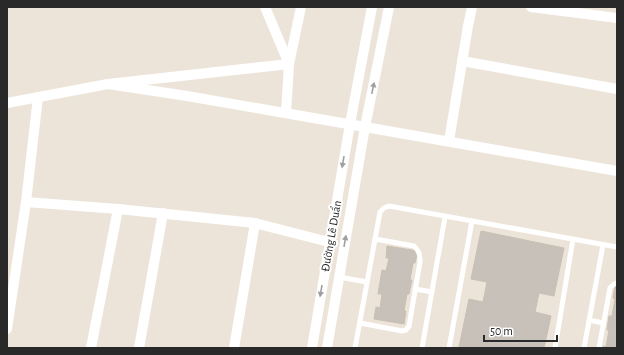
<svg xmlns="http://www.w3.org/2000/svg" width="624" height="355" font-family="'Alegreya Sans',sans-serif">
  <style>
    .building { fill: #c8c1b9; stroke: #c8c0b3 }
    .lines { fill: none; stroke-linecap: round; stroke-linejoin: round }
    .lane { stroke: #fff; stroke-width: 5 }
    .street { stroke: #fff; stroke-width: 10 }
    .oneway { fill: #9f9f9f }
    .labels { text-anchor: middle; stroke-width: 4; stroke-linejoin: round; paint-order: stroke }
    .street-label { font-size: 12px; fill: #292929; stroke: #fff }
  </style>
  <rect width="100%" height="100%" fill="#ede4d9"/>
  <g class="building">
    <polygon points="481,231 564,248 554,296 539,293 535,312 551,316 544,348 459,347 469,299 483,302 487,282 471,279"/>
    <polygon points="387,246 418,251 415,263 413,263 410,280 412,280 409,294 407,294 404,311 406,311 404,324 374,319 376,307 380,308 382,294 378,294 382,270 386,271 389,258 386,258"/>
    <polygon points="615,286 617,286 617,348 603,348 604,346 606,347 609,330 607,330 609,316 612,316 615,299 613,298"/>
  </g>
  <g class="lines">
    <g class="lane">
      <polyline points="339,277 367,282"/>
      <polyline points="415,289 432,292"/>
      <polyline points="589,320 603,323"/>
      <path d="M360 323 402 331 406 330 409 326 420 262C420 254 419 251 414 246L375 239"/>
      <polyline points="355,348 380,212 384,208 389,206 617,247"/>
      <polyline points="422,348 445,217"/>
      <polyline points="449,348 472,221"/>
      <polyline points="555,348 573,239"/>
      <polyline points="584,348 603,245"/>
      <polyline points="599,348 610,288 614,284 617,283"/>
    </g>
    <g class="street">
      <polyline points="531,7 617,18"/>
      <polyline points="462,61 617,89"/>
      <polyline points="108,84 187,96 365,127 617,171"/>
      <polyline points="7,103 108,84 289,64 265,7"/>
      <polyline points="286,113 289,64 301,7"/>
      <polyline points="449,141 468,26 472,7"/>
      <polyline points="26,202 118,209 255,223 329,242"/>
      <polyline points="7,329 26,202 38,97"/>
      <polyline points="91,348 118,209"/>
      <polyline points="139,348 163,213"/>
      <polyline points="234,348 255,223"/>
      <polyline points="312,348 350,124 372,7"/>
      <polyline points="327,348 365,127 389,7"/>
    </g>
  </g>
  <defs><path id="oneway-solid" d="M-6-.8H1V-3.2L6.5 0L1 3.2V.8H-6Z"/></defs>
  <g class="oneway">
    <use href="#oneway-solid" transform="translate(373 88) rotate(-78)"/>
    <use href="#oneway-solid" transform="translate(343 162) rotate(100)"/>
    <use href="#oneway-solid" transform="translate(345 241) rotate(-80)"/>
    <use href="#oneway-solid" transform="translate(321 291) rotate(100)"/>
  </g>
  <g class="labels">
    <g class="street-label">
      <text transform="translate(331 236) rotate(-80)" y="4">Đường Lê Duẩn</text>
    </g>
  </g>
  <rect width="624" height="355" fill="none" stroke="#292929" stroke-width="16"/>
  <path d="M484 335v6h73v-6" fill="none" stroke="#292929" stroke-width="2"/>
  <text x="490" y="335" font-size="12" fill="#292929" stroke="#ffffff" stroke-width="3" paint-order="stroke">50 m</text>
</svg>
